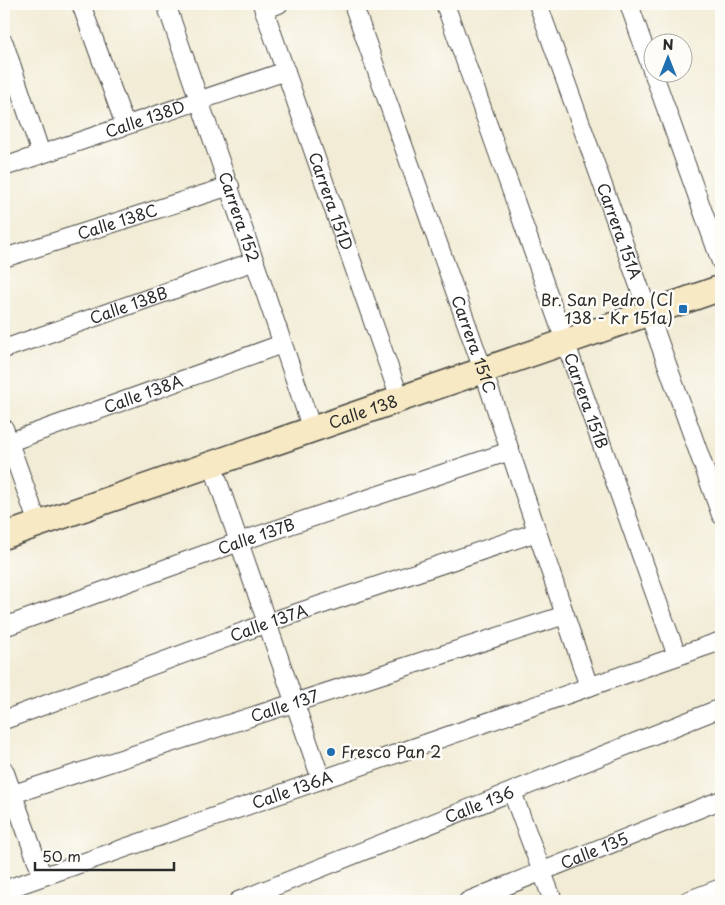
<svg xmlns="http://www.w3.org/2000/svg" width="725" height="905" font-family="'Playpen Sans',sans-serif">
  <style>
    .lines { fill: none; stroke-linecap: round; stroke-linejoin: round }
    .street-casing { stroke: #494845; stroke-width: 20 }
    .secondary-casing { stroke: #494845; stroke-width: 28 }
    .street { stroke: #fff; stroke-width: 18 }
    .secondary { stroke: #f7e9c3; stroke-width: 25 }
    .poi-dot { fill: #1f6fb2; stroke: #fdfcf7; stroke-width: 2 }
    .labels { text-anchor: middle; stroke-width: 5; stroke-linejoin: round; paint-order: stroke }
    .street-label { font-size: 16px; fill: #2b2b2b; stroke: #fdfcf7 }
    .poi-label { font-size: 16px; fill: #2b2b2b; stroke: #fdfcf7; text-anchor: end }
  </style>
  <rect width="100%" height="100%" fill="#fdfcf7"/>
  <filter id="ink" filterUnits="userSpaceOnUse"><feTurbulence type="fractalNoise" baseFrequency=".02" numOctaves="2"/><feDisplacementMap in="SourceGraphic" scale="10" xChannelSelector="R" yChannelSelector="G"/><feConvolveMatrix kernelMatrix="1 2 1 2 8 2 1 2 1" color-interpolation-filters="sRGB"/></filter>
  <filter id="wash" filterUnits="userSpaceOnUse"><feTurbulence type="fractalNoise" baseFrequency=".0096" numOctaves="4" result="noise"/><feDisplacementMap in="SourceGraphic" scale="20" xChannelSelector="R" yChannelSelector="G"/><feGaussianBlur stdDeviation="1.12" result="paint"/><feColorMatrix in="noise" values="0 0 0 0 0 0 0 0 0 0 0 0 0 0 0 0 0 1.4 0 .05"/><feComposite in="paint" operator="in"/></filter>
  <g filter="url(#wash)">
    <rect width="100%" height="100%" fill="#f2ecd6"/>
  </g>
  <g filter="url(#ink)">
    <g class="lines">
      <g class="street-casing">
        <g id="street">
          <polyline points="81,4 125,125"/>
          <path id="s1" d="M166 4 312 429"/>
          <path id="s2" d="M262 4 400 399"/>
          <path id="s3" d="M353 4 483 370 589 687"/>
          <path id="s4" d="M445 4 677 656"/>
          <path id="s5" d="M538 4 721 515"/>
          <polyline points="629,4 652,70"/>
          <polyline points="264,10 279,4"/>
          <polyline points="4,43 41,154"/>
          <polyline points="653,72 721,262"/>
          <path id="s6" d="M4 167 286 71"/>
          <path id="s7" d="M4 258 230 186"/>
          <path id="s8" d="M4 349 255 261"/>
          <polyline points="4,428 38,524"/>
          <path id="s9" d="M4 444 282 344"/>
          <polyline points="212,464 321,779"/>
          <path id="s10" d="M4 627 239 542 510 451"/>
          <path id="s11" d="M4 720 267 623 537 532"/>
          <polyline points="4,770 42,875"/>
          <polyline points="512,792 553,901"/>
          <path id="s12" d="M4 797 565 615"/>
          <path id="s13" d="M4 890 721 641"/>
          <path id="s14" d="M238 901 721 708"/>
          <path id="s15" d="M468 901 721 800"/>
          <polyline points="687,901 721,888"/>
        </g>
      </g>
      <g class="secondary-casing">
        <g id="secondary">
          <path id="s16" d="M4 536 721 288"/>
        </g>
      </g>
      <use href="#street" class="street"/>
      <use href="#secondary" class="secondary"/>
    </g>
  </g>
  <g class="poi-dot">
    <rect x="678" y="304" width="10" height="10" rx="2.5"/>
    <circle cx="331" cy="752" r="5"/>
  </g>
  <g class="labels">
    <g class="street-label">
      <text dy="6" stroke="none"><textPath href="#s6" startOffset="149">Calle 138D</textPath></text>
      <text dy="6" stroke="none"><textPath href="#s2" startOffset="209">Carrera 151D</textPath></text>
      <text dy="6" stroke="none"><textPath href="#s1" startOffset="225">Carrera 152</textPath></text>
      <text dy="6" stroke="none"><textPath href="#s7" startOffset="119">Calle 138C</textPath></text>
      <text dy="6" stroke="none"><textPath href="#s5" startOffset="241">Carrera 151A</textPath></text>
      <text dy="6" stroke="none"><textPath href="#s8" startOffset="132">Calle 138B</textPath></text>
      <text dy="6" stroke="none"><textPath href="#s3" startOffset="361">Carrera 151C</textPath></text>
      <text dy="6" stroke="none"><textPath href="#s9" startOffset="148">Calle 138A</textPath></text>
      <text dy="6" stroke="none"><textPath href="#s4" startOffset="421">Carrera 151B</textPath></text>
      <text dy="6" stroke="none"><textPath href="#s16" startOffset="380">Calle 138</textPath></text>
      <text dy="6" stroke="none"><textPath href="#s10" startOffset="268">Calle 137B</textPath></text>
      <text dy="6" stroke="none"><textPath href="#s11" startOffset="282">Calle 137A</textPath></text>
      <text dy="6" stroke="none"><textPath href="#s12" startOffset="295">Calle 137</textPath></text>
      <text dy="6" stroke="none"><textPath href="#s13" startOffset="305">Calle 136A</textPath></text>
      <text dy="6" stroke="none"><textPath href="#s14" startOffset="260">Calle 136</textPath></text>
      <text dy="6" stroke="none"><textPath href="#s15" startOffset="136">Calle 135</textPath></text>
    </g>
    <g class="poi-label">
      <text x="673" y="306">Br. San Pedro (Cl<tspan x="673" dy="18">138 - Kr 151a)</tspan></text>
      <text x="341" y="758" text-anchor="start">Fresco Pan 2</text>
    </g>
  </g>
  <rect width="725" height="905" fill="none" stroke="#fdfcf7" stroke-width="20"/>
  <g transform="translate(668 58)"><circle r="24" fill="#fdfcf7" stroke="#a9a8a5"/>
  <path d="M0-4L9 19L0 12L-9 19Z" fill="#1f6fb2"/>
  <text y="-8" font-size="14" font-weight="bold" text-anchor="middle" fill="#2b2b2b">N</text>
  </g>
  <path d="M35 862v8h139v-8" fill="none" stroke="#2b2b2b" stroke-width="2.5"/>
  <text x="42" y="862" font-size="15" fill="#2b2b2b" stroke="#fdfcf7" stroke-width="4" paint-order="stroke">50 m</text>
</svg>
